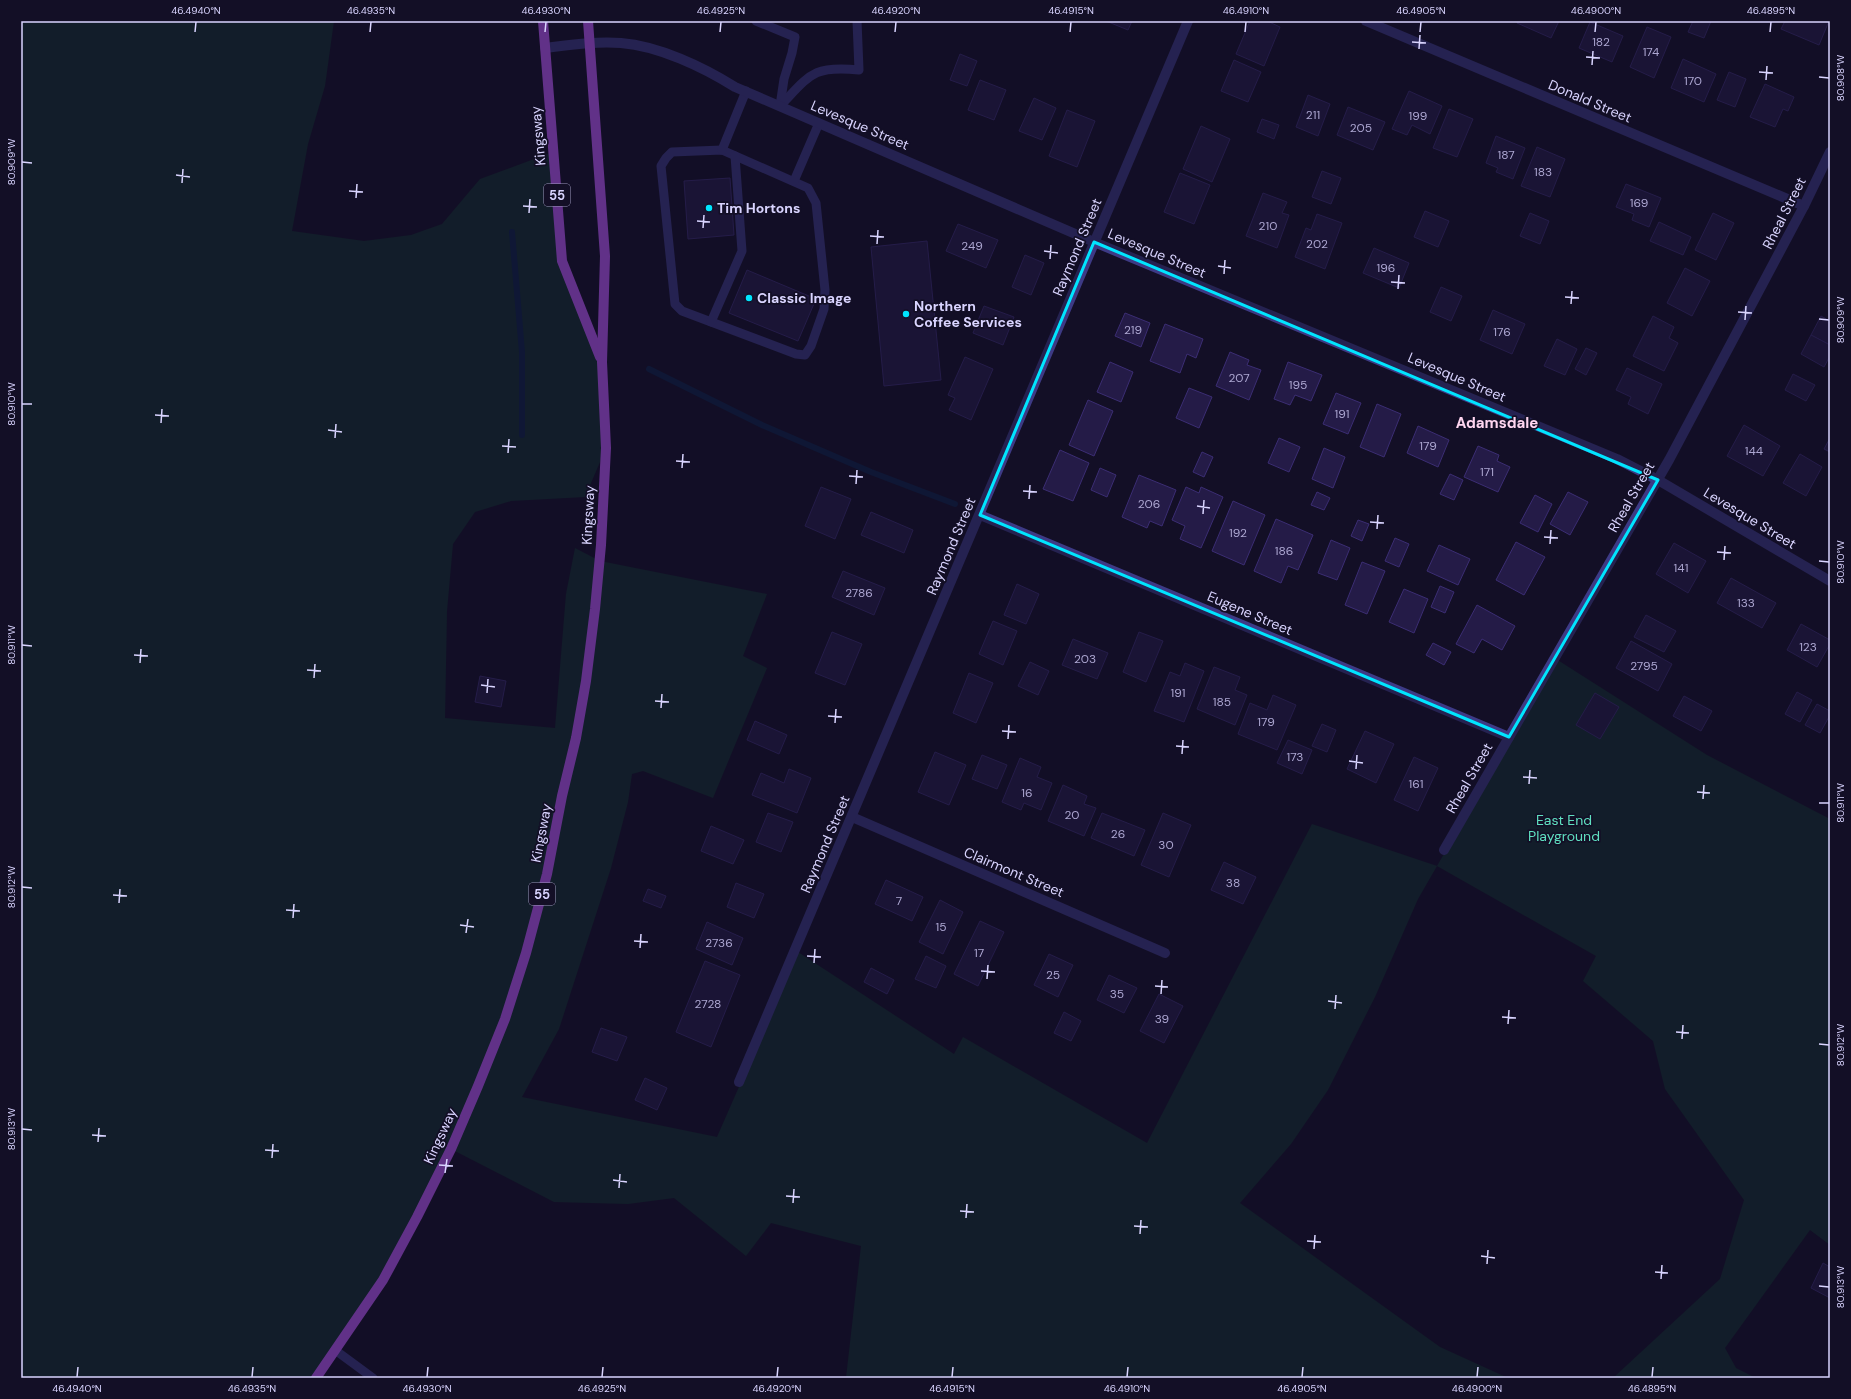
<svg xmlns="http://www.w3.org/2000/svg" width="1851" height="1399" font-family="'DM Sans',sans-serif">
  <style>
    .green { fill: #12302f }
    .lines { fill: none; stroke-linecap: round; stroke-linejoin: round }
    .stream { stroke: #0c2248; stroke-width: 6 }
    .building { fill: #241b47; stroke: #3b2d73 }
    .service { stroke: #3d3a85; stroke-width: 9 }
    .minor { stroke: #3d3a85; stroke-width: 10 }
    .tertiary { stroke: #3d3a85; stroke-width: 10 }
    .primary { stroke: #c25bff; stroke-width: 10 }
    .marked { fill: none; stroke: #00e5ff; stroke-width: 3; stroke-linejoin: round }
    .ticks { fill: none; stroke: #d9d4ff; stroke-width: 1.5 }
    .poi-dot { fill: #00e5ff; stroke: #130f26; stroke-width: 1.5 }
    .labels { text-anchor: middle; stroke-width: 3.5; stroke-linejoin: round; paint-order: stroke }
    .number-label { font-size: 12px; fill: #aca6d1 }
    .shield { fill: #130f26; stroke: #9e99be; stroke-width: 1 }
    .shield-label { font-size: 13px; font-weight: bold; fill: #d9d4ff }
    .street-label { font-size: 14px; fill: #d9d4ff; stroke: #130f26 }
    .poi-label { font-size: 14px; font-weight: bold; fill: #d9d4ff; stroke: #130f26; text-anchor: start }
    .park-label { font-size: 14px; fill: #5fe0c0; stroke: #130f26 }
    .neighbourhood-label { font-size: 15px; font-weight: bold; fill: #ffd6f0; stroke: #130f26 }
    .neatline { fill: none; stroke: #d9d4ff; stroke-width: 1.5 }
    .ticks-label { font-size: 10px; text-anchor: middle; fill: #d9d4ff }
  </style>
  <rect width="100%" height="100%" fill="#130f26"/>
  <polygon class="green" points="21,21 334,21 325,86 308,144 292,231 364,241 411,235 442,224 480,179 553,152 562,261 602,362 606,448 585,497 511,501 475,512 453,544 447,611 445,718 555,728 566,594 575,548 600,561 767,594 743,656 767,668 713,798 643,771 632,774 628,802 611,868 559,1029 522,1097 717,1137 798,952 954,1054 963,1037 1147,1143 1312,824 1437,866 1556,659 1707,755 1830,819 1830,1245 1810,1230 1725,1348 1736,1368 1756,1378 1613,1378 1720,1279 1744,1200 1665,1089 1653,1041 1583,981 1596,956 1437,866 1418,899 1375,997 1328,1090 1291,1144 1240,1203 1440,1347 1508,1378 846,1378 861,1246 771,1223 746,1256 674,1198 628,1204 554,1202 449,1148 381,1279 314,1378 21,1378"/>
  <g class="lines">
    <g class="stream">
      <polyline points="512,232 522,352 522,435"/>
      <polyline points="649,369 762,425 871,472 955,504"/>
    </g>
  </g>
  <g class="building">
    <polygon points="1106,21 1132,21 1128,30"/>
    <polygon points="1250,21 1267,21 1280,27 1264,66 1236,54"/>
    <polygon points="1518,21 1559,21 1551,38 1517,23"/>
    <polygon points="1693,21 1711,21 1704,38 1688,32"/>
    <polygon points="1785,21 1829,21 1819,45 1781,29"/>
    <polygon points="1590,22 1623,36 1612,62 1579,48"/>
    <polygon points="1647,27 1671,37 1654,78 1630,67"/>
    <polygon points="960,54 977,61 967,86 950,80"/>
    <polygon points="1683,59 1716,74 1704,102 1671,88"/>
    <polygon points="1234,60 1261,72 1248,102 1221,91"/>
    <polygon points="1729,72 1746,79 1735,107 1717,100"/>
    <polygon points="980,80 1006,90 994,120 968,110"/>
    <polygon points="1765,84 1794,97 1788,111 1783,109 1775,127 1750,117"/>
    <polygon points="1409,91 1442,106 1430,134 1412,125 1407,135 1392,129"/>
    <polygon points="1308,95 1330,104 1318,136 1296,127"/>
    <polygon points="1034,98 1056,108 1042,140 1019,131"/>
    <polygon points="1348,107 1385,122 1373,150 1337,135"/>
    <polygon points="1449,109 1473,119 1457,157 1433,148"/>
    <polygon points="1067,110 1095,121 1077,167 1049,156"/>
    <polygon points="1262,119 1279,125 1274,139 1257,132"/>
    <polygon points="1201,126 1230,139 1212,182 1183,169"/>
    <polygon points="1496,136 1525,148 1513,179 1496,172 1498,168 1486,163"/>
    <polygon points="1537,147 1565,159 1550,197 1521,186"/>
    <polygon points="1322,171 1341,178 1331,204 1312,197"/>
    <polygon points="1180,173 1210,185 1194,224 1164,212"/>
    <polygon points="730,178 734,235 688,239 684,181"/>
    <polygon points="1626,184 1661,198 1649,227 1632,220 1634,214 1616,207"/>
    <polygon points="1263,193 1287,202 1282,213 1289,215 1277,248 1246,236"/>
    <polygon points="1425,211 1449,221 1438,247 1414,237"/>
    <polygon points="1530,213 1549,221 1540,244 1520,236"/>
    <polygon points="1713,213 1734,223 1716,260 1695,250"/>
    <polygon points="1317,214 1342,223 1325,269 1295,257 1306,228 1311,230"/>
    <polygon points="1659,222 1691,237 1683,255 1650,241"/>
    <polygon points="958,224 998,240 986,268 946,251"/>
    <polygon points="927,241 941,380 884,386 871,247"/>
    <polygon points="1374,248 1409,263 1399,288 1363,273"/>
    <polygon points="1025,255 1044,263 1031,295 1012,287"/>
    <polygon points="1685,268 1710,281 1692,316 1667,303"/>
    <polygon points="747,270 816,299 798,341 729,313"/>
    <polygon points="1441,287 1462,296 1451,321 1430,312"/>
    <polygon points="984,306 1014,317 1003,345 973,333"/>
    <polygon points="1493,310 1525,324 1512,354 1480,340"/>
    <polygon points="1125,313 1150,323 1141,347 1115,336"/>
    <polygon points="1653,316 1674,327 1669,338 1678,343 1664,371 1633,356"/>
    <polygon points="1821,316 1830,321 1830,345 1811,335"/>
    <polygon points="1165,324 1203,339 1196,358 1187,354 1180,373 1150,361"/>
    <polygon points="1811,335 1830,345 1830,356 1824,367 1801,354"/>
    <polygon points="1557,339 1577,349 1565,375 1544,366"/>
    <polygon points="1586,348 1597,353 1586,375 1575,369"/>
    <polygon points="1230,352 1249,360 1247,365 1261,370 1249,400 1216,386"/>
    <polygon points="965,357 993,369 971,420 949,410 955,398 948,395"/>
    <polygon points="1110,362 1133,372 1121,402 1097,392"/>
    <polygon points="1288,362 1322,375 1311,401 1295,395 1290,405 1274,399"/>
    <polygon points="1627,368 1662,384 1648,414 1628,404 1631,397 1616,390"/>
    <polygon points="1793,374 1815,385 1806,401 1785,390"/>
    <polygon points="1189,388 1212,397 1199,428 1176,418"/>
    <polygon points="1336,393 1361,403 1348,434 1323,424"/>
    <polygon points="1088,400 1113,411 1094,456 1069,445"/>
    <polygon points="1377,404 1401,414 1384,457 1360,447"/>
    <polygon points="1744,425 1780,446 1763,476 1727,456"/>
    <polygon points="1418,426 1449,440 1438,467 1407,453"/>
    <polygon points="1279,438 1300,447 1289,472 1268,463"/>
    <polygon points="1830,438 1830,452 1824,449"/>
    <polygon points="1478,446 1499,455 1497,461 1510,467 1498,492 1464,477"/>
    <polygon points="1324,448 1345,457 1333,488 1312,479"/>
    <polygon points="1060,450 1089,463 1073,501 1043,489"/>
    <polygon points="1202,452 1213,457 1204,477 1193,472"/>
    <polygon points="1800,454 1822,467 1806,496 1783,483"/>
    <polygon points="1100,468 1116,475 1107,497 1091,490"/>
    <polygon points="1450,474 1463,480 1454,500 1440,494"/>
    <polygon points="1139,475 1176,490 1162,526 1150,521 1147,528 1122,517"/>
    <polygon points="821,487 851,499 835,539 805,526"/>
    <polygon points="1186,487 1199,493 1201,487 1223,497 1201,548 1180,539 1185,526 1172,520"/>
    <polygon points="1317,492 1330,498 1324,510 1311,505"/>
    <polygon points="1568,492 1588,502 1570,535 1550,524"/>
    <polygon points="1535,495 1552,504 1538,532 1520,523"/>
    <polygon points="1233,501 1265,515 1244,565 1212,551"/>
    <polygon points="871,512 913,530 904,553 861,535"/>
    <polygon points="1276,519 1313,535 1298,570 1288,566 1281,583 1254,571"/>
    <polygon points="1358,520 1369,524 1362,541 1351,536"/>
    <polygon points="1395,538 1409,544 1399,567 1385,561"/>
    <polygon points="1331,540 1350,548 1337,580 1318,573"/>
    <polygon points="1516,542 1545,557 1524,595 1496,580"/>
    <polygon points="1674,543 1706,561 1688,593 1656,574"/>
    <polygon points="1439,545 1470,559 1458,585 1427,571"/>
    <polygon points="1362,562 1385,571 1367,614 1345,605"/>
    <polygon points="843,571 885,588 874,615 832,597"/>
    <polygon points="1731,578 1776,603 1762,628 1717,603"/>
    <polygon points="1017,584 1039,594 1026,624 1004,615"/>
    <polygon points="1440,586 1454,592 1445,613 1431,607"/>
    <polygon points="1404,589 1428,599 1414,633 1389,622"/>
    <polygon points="1477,605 1515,626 1502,650 1482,639 1474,653 1456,644"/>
    <polygon points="1646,615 1676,631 1664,652 1634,637"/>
    <polygon points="993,621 1017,631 1003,665 979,654"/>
    <polygon points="1801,624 1830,640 1830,644 1817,667 1787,650"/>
    <polygon points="832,632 862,644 845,685 815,673"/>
    <polygon points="1139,632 1163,641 1146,682 1123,672"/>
    <polygon points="1073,639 1108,653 1097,679 1062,665"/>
    <polygon points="1631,641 1672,664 1658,691 1616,668"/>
    <polygon points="1433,643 1451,652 1444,665 1426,655"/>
    <polygon points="1030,662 1049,671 1038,695 1018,686"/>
    <polygon points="1185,663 1204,671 1184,722 1154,711 1170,672 1180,676"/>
    <polygon points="1214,667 1240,677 1235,690 1247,695 1235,725 1197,709"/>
    <polygon points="969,673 993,683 976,723 953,713"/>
    <polygon points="480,676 506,681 501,707 475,702"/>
    <polygon points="1797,692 1812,700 1800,722 1785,714"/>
    <polygon points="1595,693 1619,707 1600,739 1576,725"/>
    <polygon points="1273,695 1296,705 1277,750 1238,734 1250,703 1267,710"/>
    <polygon points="1684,696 1712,711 1701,731 1673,716"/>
    <polygon points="1817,704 1830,711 1830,715 1820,733 1805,725"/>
    <polygon points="755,721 787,735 779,754 747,740"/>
    <polygon points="1322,724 1336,730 1327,752 1312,746"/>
    <polygon points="1365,731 1394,744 1376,783 1347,769"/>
    <polygon points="1288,740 1312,750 1302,774 1277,763"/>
    <polygon points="935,752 966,765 949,805 918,792"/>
    <polygon points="982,755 1007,765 997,789 972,779"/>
    <polygon points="1414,757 1438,768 1418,811 1394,800"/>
    <polygon points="1020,758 1041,767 1037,777 1052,783 1041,810 1024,803 1021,810 1002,802"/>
    <polygon points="789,769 811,778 797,813 752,795 761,773 784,783"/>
    <polygon points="1063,785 1087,796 1084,804 1096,808 1084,836 1048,821"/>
    <polygon points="768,813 793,822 781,852 756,842"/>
    <polygon points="1102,813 1145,830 1134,856 1091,838"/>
    <polygon points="1163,813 1191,825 1169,877 1141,865"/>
    <polygon points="711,826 744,840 733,864 701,851"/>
    <polygon points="1224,862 1256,877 1243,904 1211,890"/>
    <polygon points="886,880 923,897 912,921 875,904"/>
    <polygon points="736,883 764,894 754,918 727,907"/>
    <polygon points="648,889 666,896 661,908 643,901"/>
    <polygon points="940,900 963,912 943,954 919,942"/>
    <polygon points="980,921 1004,932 978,986 954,974"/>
    <polygon points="707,922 743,938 732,965 696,949"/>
    <polygon points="1049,954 1073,965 1058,997 1034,985"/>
    <polygon points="926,956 946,966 936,988 915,979"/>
    <polygon points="705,961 740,975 711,1047 676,1032"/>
    <polygon points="871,968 894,980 887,994 864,982"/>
    <polygon points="1109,975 1137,988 1124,1013 1097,1000"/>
    <polygon points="1159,994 1183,1006 1164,1043 1140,1031"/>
    <polygon points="1064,1012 1081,1021 1071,1041 1054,1033"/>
    <polygon points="601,1028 627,1037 617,1061 592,1052"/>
    <polygon points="645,1078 667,1088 657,1110 635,1100"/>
    <polygon points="1823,1263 1830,1267 1830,1298 1811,1288"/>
  </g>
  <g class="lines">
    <g class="service">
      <polyline points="756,21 795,37 792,53 784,79 780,106"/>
      <path d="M780 106C810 75 813 65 859 70L857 21"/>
      <polygon points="722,150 808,188 816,203 825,290 824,309 811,346 805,355 796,354 682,311 675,304 661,166 666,158 672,152"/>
      <polyline points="722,150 746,91"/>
      <polyline points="794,181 819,123"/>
      <polyline points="711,322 742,251 735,156"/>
      <polyline points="335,1350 373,1378"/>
    </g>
    <g class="minor">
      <polyline points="1366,21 1804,206"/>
      <polyline points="980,515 1509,737"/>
      <polyline points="852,817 1165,953"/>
      <polyline points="1444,850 1669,460 1804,206 1830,152"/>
      <polyline points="739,1082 1188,21"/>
    </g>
    <path class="tertiary" d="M545 48C570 45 596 41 621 43 659 46 703 67 735 87L1094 242 1617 459 1658 480 1830 581"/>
    <g class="primary">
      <polyline points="543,21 562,261 600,357"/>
      <polyline points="316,1378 383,1280 417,1217 451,1149 478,1086 505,1019 526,953 547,874 562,796 576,738 586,681 595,609 601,545 606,448 602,362 605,256 588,21"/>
    </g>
  </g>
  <path d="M0 0H1851V1399H0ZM1094 242 1658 480 1509 737 980 515Z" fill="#130f26" fill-opacity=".55" fill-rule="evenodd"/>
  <path class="marked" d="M1094 242 1658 480 1509 737 980 515Z"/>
  <path class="ticks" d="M195 32 196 22M370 32 371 22M545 32 546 22M720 32 721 22M895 32 896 22M1070 32 1071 22M1245 32 1246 22M1420 32 1421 22M1595 32 1596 22M1770 32 1771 22M1412 42 1426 43M1419 49 1420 35M1586 57 1600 58M1592 65 1593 51M1759 72 1773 73M1819 77 1829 78M1766 80 1767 66M22 162 32 163M176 175 190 177M182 183 183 169M349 191 363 192M356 198 357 184M523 206 537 207M529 213 530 199M697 221 710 222M703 228 704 215M870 236 884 237M877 244 878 230M1044 251 1058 253M1050 259 1051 245M1218 266 1231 268M1224 274 1225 260M1391 282 1405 283M1398 289 1399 275M1565 297 1579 298M1571 304 1572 291M1738 312 1752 313M1819 319 1829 320M1745 320 1746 306M22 404H32M155 415 169 416M161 423 162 409M328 430 342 432M335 438 336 424M502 446 516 447M508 453 509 439M676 461 690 462M682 468 683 454M849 476 863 477M856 484 857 470M1023 491 1037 492M1029 499 1030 485M1197 506 1210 508M1203 514 1204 500M1370 522 1384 523M1377 529 1378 515M1544 537 1558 538M1550 544 1551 530M1717 552 1731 553M1724 560 1725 546M1819 561 1829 562M22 645 32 646M134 655 148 656M140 663 141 649M307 670 321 671M314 678 315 664M481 685 495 687M487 693 488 679M655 701 669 702M661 708 662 694M828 716 842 717M835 723 836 709M1002 731 1016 732M1008 739 1009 725M1176 746 1189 747M1182 754 1183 740M1349 761 1363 763M1356 769 1357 755M1523 777 1537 778M1529 784 1530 770M1697 792 1710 793M1703 799 1704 785M1819 803H1829M22 887 32 888M113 895 127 896M119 903 120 889M286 910 300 911M293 918 294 904M460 925 474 927M466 933 468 919M634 941 648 942M640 948 641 934M807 956 821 957M814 963 815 949M981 971 995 972M987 979 988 965M1155 986 1168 987M1161 994 1162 980M1328 1001 1342 1003M1335 1009 1336 995M1502 1017 1516 1018M1508 1024 1509 1010M1676 1032 1689 1033M1682 1039 1683 1025M1819 1044 1829 1045M22 1129 32 1130M92 1135 106 1136M98 1142 99 1128M265 1150 279 1151M272 1158 273 1144M439 1165 453 1166M445 1173 447 1159M613 1180 627 1182M619 1188 620 1174M786 1196 800 1197M793 1203 794 1189M960 1211 974 1212M966 1218 967 1204M1134 1226 1148 1227M1140 1234 1141 1220M1307 1241 1321 1242M1314 1249 1315 1235M1481 1256 1495 1258M1487 1264 1488 1250M1655 1272 1668 1273M1661 1279 1662 1265M1819 1286 1829 1287M77 1377 78 1367M252 1377 253 1367M427 1377 428 1367M602 1377 603 1367M777 1377 778 1367M952 1377 953 1367M1127 1377 1128 1367M1302 1377 1303 1367M1477 1377 1478 1367M1652 1377 1653 1367"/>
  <g class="poi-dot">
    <circle cx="709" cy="208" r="4"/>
    <circle cx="749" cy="298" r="4"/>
    <circle cx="906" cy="314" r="4"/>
  </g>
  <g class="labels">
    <g class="number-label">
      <text x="1601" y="46">182</text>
      <text x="1651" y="56">174</text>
      <text x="1693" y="85">170</text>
      <text x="1313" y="119">211</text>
      <text x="1418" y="120">199</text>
      <text x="1361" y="132">205</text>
      <text x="1506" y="159">187</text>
      <text x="1543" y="176">183</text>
      <text x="1639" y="207">169</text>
      <text x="1268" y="230">210</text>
      <text x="1317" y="248">202</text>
      <text x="972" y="250">249</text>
      <text x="1386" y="272">196</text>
      <text x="1133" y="334">219</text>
      <text x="1502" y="336">176</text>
      <text x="1239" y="382">207</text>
      <text x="1298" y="389">195</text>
      <text x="1342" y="418">191</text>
      <text x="1428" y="450">179</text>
      <text x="1754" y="455">144</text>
      <text x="1487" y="476">171</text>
      <text x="1149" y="508">206</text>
      <text x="1238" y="537">192</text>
      <text x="1284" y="555">186</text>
      <text x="1681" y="572">141</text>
      <text x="859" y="597">2786</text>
      <text x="1746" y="607">133</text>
      <text x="1808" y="651">123</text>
      <text x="1085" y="663">203</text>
      <text x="1644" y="670">2795</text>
      <text x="1178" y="697">191</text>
      <text x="1222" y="706">185</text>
      <text x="1266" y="726">179</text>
      <text x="1295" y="761">173</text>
      <text x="1416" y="788">161</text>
      <text x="1027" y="797">16</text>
      <text x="1072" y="819">20</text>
      <text x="1118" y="838">26</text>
      <text x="1166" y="849">30</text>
      <text x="1233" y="887">38</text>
      <text x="899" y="905">7</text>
      <text x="941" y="931">15</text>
      <text x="719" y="947">2736</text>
      <text x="979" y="957">17</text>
      <text x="1053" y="979">25</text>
      <text x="1117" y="998">35</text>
      <text x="708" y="1008">2728</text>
      <text x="1162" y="1023">39</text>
    </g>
    <g class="shield">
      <rect x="544" y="184" width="26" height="22" rx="3"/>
      <rect x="529" y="883" width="26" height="22" rx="3"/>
    </g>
    <g class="shield-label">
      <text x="557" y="200">55</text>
      <text x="542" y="899">55</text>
    </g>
    <g class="street-label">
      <text transform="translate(1590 101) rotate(23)" y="5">Donald Street</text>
      <text transform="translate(860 125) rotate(23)" y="5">Levesque Street</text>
      <text transform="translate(538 136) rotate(-95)" y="5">Kingsway</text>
      <text transform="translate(1784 213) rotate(-63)" y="5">Rheal Street</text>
      <text transform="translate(1077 247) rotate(-67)" y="5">Raymond Street</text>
      <text transform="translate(1157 253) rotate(23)" y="5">Levesque Street</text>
      <text transform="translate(1457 377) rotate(23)" y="5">Levesque Street</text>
      <text transform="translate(1631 497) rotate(-60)" y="5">Rheal Street</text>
      <text transform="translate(588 515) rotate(-87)" y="5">Kingsway</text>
      <text transform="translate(1750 518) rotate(31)" y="5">Levesque Street</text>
      <text transform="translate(951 546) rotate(-67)" y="5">Raymond Street</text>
      <text transform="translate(1250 613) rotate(23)" y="5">Eugene Street</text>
      <text transform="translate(1469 778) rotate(-60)" y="5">Rheal Street</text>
      <text transform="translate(541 833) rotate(-79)" y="5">Kingsway</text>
      <text transform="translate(825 844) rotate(-67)" y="5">Raymond Street</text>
      <text transform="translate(1014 872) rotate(23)" y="5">Clairmont Street</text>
      <text transform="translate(440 1136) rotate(-65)" y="5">Kingsway</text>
    </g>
    <g class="poi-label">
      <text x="717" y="213">Tim Hortons</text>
      <text x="757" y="303">Classic Image</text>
      <text x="914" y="311">Northern<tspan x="914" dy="16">Coffee Services</tspan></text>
    </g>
    <g class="park-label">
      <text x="1564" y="825">East End<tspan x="1564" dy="16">Playground</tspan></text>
    </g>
    <g class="neighbourhood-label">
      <text x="1497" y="428">Adamsdale</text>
    </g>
  </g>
  <rect width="1851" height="1399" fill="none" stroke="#130f26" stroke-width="44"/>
  <rect x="22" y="22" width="1807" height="1355" class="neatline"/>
  <g class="ticks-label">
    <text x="196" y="14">46.4940°N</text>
    <text x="371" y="14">46.4935°N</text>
    <text x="546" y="14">46.4930°N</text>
    <text x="721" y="14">46.4925°N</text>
    <text x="896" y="14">46.4920°N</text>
    <text x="1071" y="14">46.4915°N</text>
    <text x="1246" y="14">46.4910°N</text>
    <text x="1421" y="14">46.4905°N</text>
    <text x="1596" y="14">46.4900°N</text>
    <text x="1771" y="14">46.4895°N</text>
    <text transform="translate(1840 78) rotate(-90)" y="4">80.908°W</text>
    <text transform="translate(11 162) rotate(-90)" y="4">80.909°W</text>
    <text transform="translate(1840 320) rotate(-90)" y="4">80.909°W</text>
    <text transform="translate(11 404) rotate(-90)" y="4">80.910°W</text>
    <text transform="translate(1840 562) rotate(-90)" y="4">80.910°W</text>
    <text transform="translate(11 645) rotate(-90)" y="4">80.911°W</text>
    <text transform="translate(1840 803) rotate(-90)" y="4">80.911°W</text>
    <text transform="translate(11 887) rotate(-90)" y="4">80.912°W</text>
    <text transform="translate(1840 1045) rotate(-90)" y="4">80.912°W</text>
    <text transform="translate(11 1129) rotate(-90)" y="4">80.913°W</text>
    <text transform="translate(1840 1287) rotate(-90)" y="4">80.913°W</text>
    <text x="77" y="1392">46.4940°N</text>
    <text x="252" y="1392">46.4935°N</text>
    <text x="427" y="1392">46.4930°N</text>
    <text x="602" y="1392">46.4925°N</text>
    <text x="777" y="1392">46.4920°N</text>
    <text x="952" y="1392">46.4915°N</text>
    <text x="1127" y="1392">46.4910°N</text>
    <text x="1302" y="1392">46.4905°N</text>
    <text x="1477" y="1392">46.4900°N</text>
    <text x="1652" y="1392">46.4895°N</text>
  </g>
</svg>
